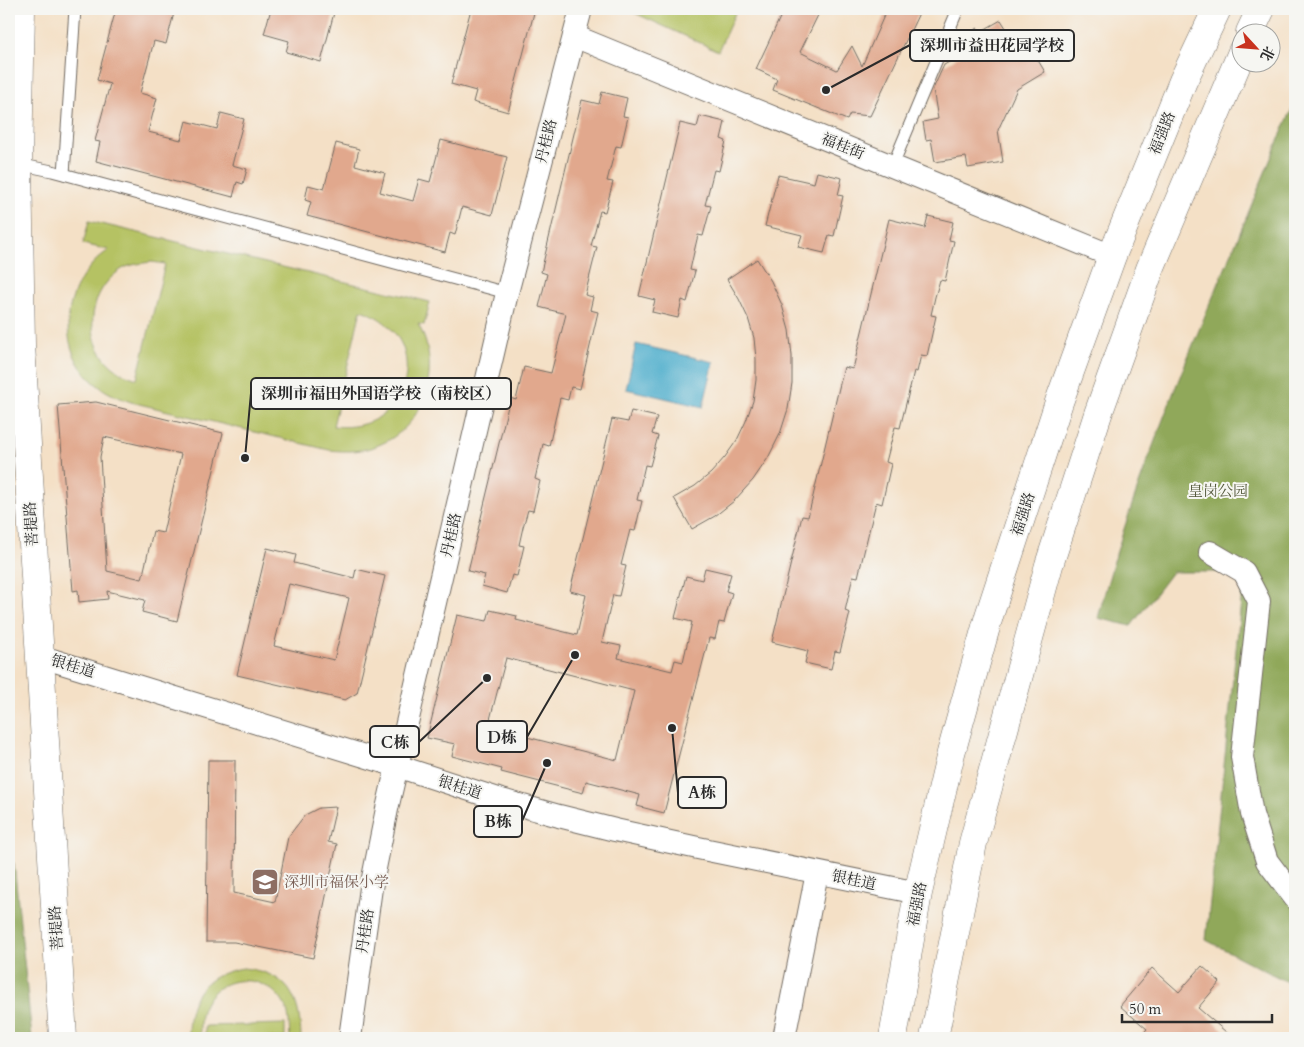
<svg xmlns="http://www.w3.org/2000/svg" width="1304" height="1047" font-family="Cardo,'Noto Serif SC',serif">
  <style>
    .green { fill: #b5c264; stroke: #707648; fill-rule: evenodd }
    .forest { fill: #90a85a; stroke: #5e6a42 }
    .water { fill: #4dadcc; stroke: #3c6c7c }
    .building { fill: #e1a88d; fill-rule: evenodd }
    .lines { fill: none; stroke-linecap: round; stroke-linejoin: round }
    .lane-casing { stroke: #716a61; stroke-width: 13 }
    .street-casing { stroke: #716a61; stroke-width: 24 }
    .secondary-casing { stroke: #716a61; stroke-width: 29 }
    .primary-casing { stroke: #716a61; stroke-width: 29 }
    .lane { stroke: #fff; stroke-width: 11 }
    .street { stroke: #fff; stroke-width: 22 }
    .secondary { stroke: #fff; stroke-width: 28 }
    .primary { stroke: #fff; stroke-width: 28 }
    .labels { text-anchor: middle; stroke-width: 4; stroke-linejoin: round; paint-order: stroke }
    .street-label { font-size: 15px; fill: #2b2b2b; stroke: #f6f6f2 }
    .park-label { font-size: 15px; fill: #54583c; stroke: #f6f6f2 }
    .education-label { font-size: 15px; fill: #785e54; stroke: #f6f6f2; text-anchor: start }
    .leader { fill: none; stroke: #2b2b2b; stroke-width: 2 }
    .callout-dot { fill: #2b2b2b; stroke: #f6f6f2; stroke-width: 2 }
    .callout { fill: #f6f6f2; stroke: #2b2b2b; stroke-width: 2 }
    .callout-label { font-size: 16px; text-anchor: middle; font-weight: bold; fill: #2b2b2b }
  </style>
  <rect width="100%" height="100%" fill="#f6f6f2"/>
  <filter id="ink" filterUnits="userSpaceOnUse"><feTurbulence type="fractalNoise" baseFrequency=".02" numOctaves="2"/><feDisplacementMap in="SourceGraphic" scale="10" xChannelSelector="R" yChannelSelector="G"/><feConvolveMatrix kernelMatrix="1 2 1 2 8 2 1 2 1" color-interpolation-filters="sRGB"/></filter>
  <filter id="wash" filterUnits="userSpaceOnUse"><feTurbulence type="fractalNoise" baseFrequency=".0096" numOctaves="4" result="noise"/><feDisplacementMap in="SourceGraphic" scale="20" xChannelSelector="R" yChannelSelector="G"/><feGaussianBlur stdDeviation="1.12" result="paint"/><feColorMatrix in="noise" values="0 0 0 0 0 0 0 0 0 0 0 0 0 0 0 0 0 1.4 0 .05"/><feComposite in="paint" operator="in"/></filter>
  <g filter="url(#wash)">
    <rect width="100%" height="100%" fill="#f4e0c6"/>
    <g class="green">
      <polygon points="626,9 737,9 718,51"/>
      <path d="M89 221 430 302 424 325 418 324C442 366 427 424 381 444 364 452 347 452 329 450L131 402C120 398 109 394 100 387 51 352 62 281 109 250L83 244ZM152 262 165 264 137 379C129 376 120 373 113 367 81 340 88 286 126 267 134 264 143 263 152 262ZM361 310C436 335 412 436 333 426Z"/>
      <path d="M243 968C288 973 300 996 301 1038H290C289 1029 290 1020 287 1011 275 975 222 969 205 1004 199 1014 200 1027 200 1038H188C187 998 202 975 243 968Z"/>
      <polygon points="285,1024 285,1038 205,1038 205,1026"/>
    </g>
    <g class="forest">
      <path d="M1295 102V986L1206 940 1244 572H1172L1131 626 1098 618C1130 494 1179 376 1229 259 1251 207 1272 154 1295 102Z"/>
      <polygon points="14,863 32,1038 9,1038 9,864"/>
    </g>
    <polygon class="water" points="636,344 714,362 703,407 626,389"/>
    <g id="blocks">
      <g class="building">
        <polygon points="116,9 175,9 166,44 154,41 140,93 157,98 148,132 181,140 186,121 217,129 221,113 244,119 232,165 247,169 243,184 237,182 233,197 96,161 100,142 95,141 110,84 97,80"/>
        <polygon points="271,9 335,9 321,62 286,52 289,41 264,34"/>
        <polygon points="471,9 535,9 508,112 473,102 476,91 451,84"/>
        <polygon points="784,9 821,9 800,52 837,70 852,46 862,66 887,9 921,9 870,116 850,114 847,120 773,90 777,79 756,69"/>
        <polygon points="1001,20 1018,47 1027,42 1045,72 1017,89 998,130 1003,162 968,168 966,157 935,162 931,139 926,140 923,122 938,119 933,89 944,65 970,50 962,37 978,28 980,32"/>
        <polygon points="602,92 627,98 623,116 628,117 621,147 616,146 607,181 613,182 605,212 600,211 591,246 597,247 585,295 593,297 590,310 598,312 580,389 571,387 568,400 560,398 549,446 543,444 535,479 540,481 533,511 528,510 523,527 519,545 524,546 517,576 512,575 507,593 482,586 485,575 468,571 510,398 516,400 524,367 551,373 566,314 539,307 547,274 541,272 582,100 599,104"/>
        <polygon points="700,116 725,122 721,139 726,141 719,171 714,170 705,205 711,206 703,236 698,235 694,252 690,270 695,271 687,302 682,300 678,318 652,312 655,300 639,296 680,123 697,127"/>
        <polygon points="441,140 507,157 492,215 462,207 455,235 450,233 445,252 307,216 311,202 305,200 308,185 324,189 336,143 359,149 355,165 385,173 380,192 413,201 419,179 430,182"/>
        <polygon points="817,172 842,178 838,195 843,196 834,236 829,235 824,253 798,247 802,235 765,226 778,175 814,183"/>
        <polygon points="928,216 953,222 949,240 954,241 945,281 940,280 935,297 931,315 936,316 927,356 921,355 917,372 914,371 900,428 895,427 886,462 891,464 882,504 876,502 858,577 853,576 845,611 850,613 840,652 835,651 831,669 805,663 808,651 772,642 802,516 808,517 844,367 853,369 889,219 925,228"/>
        <polygon points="757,259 771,281 782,305 789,330 792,356 792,383 788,409 780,434 768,458 753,480 734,501 715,516 692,529 674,498 695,486 711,473 725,457 737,440 746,421 753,401 756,380 756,359 754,338 748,318 739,299 727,279"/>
        <path d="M96 402 223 433 177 621 142 612 145 600 107 591 108 599 79 602 78 590 73 591 58 405ZM104 437 181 454 163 533 153 531 142 579 107 571 100 457Z"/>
        <path d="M631 411 657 417 652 434 658 436 650 466 645 465 637 500 642 501 635 531 630 530 621 565 626 566 619 596 613 595 602 642 621 646 618 658 672 671 675 660 683 662 692 622 675 618 686 576 702 580 705 568 731 574 726 591 732 593 724 623 719 622 715 639 709 638 664 813 637 806 640 795 586 781 583 793 501 772 502 769 452 756 455 744 427 738 457 615 487 621 490 610 517 616 516 620 577 635 586 595 570 591 612 419 628 422ZM506 658 634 691 617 760 488 727Z"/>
        <path d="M267 548 296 555 294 563 354 578 356 569 385 576 357 693 345 700 237 675ZM289 584 349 598 334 660 274 646Z"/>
        <polygon points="208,760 235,760 234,893 275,902 288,837 305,815 319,808 336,807 328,842 337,844 313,958 234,942 206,942"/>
        <polygon points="1202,966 1220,982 1198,1008 1233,1038 1139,1038 1147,1029 1120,1006 1152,968 1179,992"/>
      </g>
    </g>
  </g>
  <g filter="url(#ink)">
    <use href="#blocks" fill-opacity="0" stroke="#716a61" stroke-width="1"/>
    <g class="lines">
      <g class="lane-casing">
        <g id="lane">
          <polyline points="18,164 52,171 507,293"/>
          <polyline points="892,167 958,9"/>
          <polyline points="64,174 75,9"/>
        </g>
      </g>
      <g class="street-casing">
        <g id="street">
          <polyline points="574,36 1112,256"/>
          <polyline points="1210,552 1244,572 1259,601 1242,757 1252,814 1267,861 1295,898"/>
          <polyline points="39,656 397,766 498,799 559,816 615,830 698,848 918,893"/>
          <polyline points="350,1038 371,888 387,809 507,293 581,9"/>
          <polyline points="784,1038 817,873"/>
        </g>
      </g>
      <g class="secondary-casing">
        <polyline id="secondary" points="21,9 18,163 21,345 63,1038"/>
      </g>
      <g class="primary-casing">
        <g id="primary">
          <polyline points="1250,32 1261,9"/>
          <polyline points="893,1038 918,893 951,753 989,616 1059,402 1112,256 1183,81 1217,9"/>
          <polyline points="934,1038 973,843 1049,565 1098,414 1150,269 1242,52"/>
        </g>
      </g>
      <use href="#lane" class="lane"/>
      <use href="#street" class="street"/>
      <use href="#secondary" class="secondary"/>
      <use href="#primary" class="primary"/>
    </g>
  </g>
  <defs>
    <g id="school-square" transform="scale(1.4375)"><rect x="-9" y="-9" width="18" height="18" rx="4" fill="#8d6e63" stroke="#f6f6f2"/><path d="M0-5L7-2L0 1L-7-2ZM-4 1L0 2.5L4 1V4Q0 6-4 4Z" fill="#fff"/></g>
  </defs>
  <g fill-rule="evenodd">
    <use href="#school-square" x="265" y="882"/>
  </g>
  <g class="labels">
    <g class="street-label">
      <text transform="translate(1162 133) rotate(-68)" y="5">福强路</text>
      <text transform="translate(546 141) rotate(-76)" y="5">丹桂路</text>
      <text transform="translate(843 146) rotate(22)" y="5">福桂街</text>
      <text transform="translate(1023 514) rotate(-72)" y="5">福强路</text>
      <text transform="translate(31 524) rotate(-93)" y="5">菩提路</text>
      <text transform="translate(451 535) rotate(-77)" y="5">丹桂路</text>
      <text transform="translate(73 666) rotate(17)" y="5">银桂道</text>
      <text transform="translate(460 787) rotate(18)" y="5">银桂道</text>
      <text transform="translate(854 880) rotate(12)" y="5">银桂道</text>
      <text transform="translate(917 904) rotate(-79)" y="5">福强路</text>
      <text transform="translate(56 928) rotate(-94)" y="5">菩提路</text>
      <text transform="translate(365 931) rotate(-81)" y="5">丹桂路</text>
    </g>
    <g class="park-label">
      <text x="1218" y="496">皇岗公园</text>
    </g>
    <g class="education-label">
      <text x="284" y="887">深圳市福保小学</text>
    </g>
  </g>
  <path class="leader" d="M826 90L910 45M245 458L251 393M575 655L527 737M487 678L419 742M672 728L678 793M547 763L522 821"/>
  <g class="callout-dot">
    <circle cx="826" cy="90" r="5"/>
    <circle cx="245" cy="458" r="5"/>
    <circle cx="575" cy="655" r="5"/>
    <circle cx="487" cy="678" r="5"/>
    <circle cx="672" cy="728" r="5"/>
    <circle cx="547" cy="763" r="5"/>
  </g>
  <g class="callout">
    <rect x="910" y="30" width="164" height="31" rx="5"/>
    <rect x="251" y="378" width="260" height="31" rx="5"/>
    <rect x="477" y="721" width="50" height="31" rx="5"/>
    <rect x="370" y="726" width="49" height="31" rx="5"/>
    <rect x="678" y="777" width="48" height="31" rx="5"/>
    <rect x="474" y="806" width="48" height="31" rx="5"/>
  </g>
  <g class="callout-label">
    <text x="992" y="51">深圳市益田花园学校</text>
    <text x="381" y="399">深圳市福田外国语学校（南校区）</text>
    <text x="502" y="743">D栋</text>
    <text x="395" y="748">C栋</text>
    <text x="702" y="798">A栋</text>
    <text x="498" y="827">B栋</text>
  </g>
  <rect width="1304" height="1047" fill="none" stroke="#f6f6f2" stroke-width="30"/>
  <g transform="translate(1256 48) rotate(116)"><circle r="24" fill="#f6f6f2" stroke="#a5a5a2"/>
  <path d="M0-4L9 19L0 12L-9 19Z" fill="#c8321e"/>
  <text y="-8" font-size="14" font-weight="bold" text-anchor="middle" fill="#2b2b2b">北</text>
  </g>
  <path d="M1122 1014v8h150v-8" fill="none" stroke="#2b2b2b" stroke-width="2.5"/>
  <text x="1129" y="1014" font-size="15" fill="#2b2b2b" stroke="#f6f6f2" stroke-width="4" paint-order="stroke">50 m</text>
</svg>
